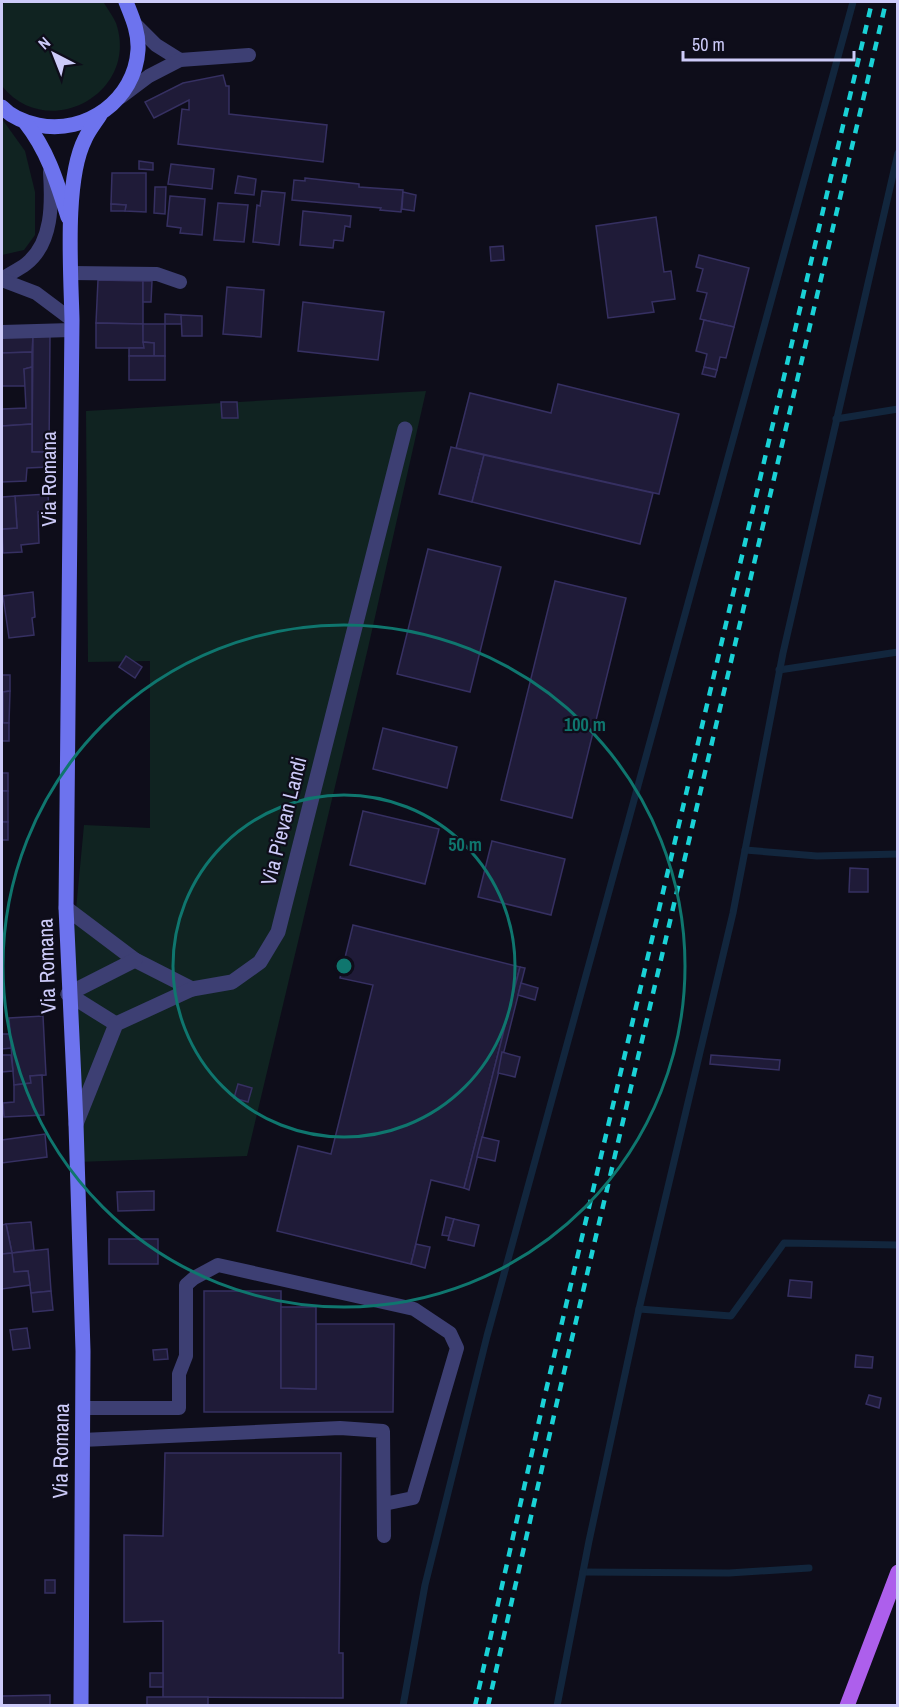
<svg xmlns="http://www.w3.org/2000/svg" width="899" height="1707" font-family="'Archivo Narrow',sans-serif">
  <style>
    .green { fill: #102321 }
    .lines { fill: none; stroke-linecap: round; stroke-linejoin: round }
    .stream { stroke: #12263d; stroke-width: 7 }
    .building { fill: #1f1b38; stroke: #363062; stroke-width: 1.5 }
    .lane { stroke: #3d3f73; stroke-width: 14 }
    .street { stroke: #3d3f73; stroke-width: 15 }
    .secondary { stroke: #6d73ee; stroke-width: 15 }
    .primary { stroke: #ad5fec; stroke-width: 15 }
    .rail { stroke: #1ad1d6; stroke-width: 4.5; stroke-dasharray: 9 8; stroke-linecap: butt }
    .ring { fill: none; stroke: #0f766e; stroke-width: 3 }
    .labels { text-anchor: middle; stroke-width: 4.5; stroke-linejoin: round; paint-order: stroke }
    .street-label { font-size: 21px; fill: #cdcbf9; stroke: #0e0d1a }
    .centre { fill: #0f766e; stroke: #0e0d1a; stroke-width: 3 }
    .ring-label { font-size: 18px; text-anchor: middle; font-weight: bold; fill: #0f766e; stroke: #0e0d1a; stroke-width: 4.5; stroke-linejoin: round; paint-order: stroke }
  </style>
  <rect width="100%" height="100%" fill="#0e0d1a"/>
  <g class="green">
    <path d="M5 2H102L104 3C108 10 113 16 116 23 140 93 48 143 2 86V6Z"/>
    <polygon points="2,119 25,151 35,192 35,235 24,250 2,255"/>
    <polygon points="426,391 368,648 247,1156 77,1162 68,994 84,825 150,828 150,661 88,662 86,411"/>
  </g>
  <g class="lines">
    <g class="stream">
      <polyline points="836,419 898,409"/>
      <polyline points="779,670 898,652"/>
      <polyline points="745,850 817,856 898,854"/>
      <polyline points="639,1309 731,1316 784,1243 898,1245"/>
      <polyline points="583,1572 729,1573 809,1568"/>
      <polyline points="403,1706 425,1585 487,1336 853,2"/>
      <polyline points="557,1706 589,1541 639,1309 733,913 783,653 898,153"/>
    </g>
  </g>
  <g class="building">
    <polygon points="223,75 226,86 229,86 229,114 327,125 323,162 178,144 182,109 189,110 189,100 154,118 145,102 183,83"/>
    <polygon points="139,161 153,163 153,170 139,169"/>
    <polygon points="171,164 214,169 212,189 168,184"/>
    <polygon points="112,173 146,173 146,212 125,211 126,205 111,204"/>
    <polygon points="238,176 256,179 254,195 235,193"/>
    <polygon points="305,178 359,184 359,187 403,190 401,212 380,210 381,208 292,200 294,180 305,181"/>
    <polygon points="155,187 166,187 165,214 154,213"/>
    <polygon points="262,191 285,193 279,245 253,242 257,205 260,206"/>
    <polygon points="403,192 416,195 414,211 402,209"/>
    <polygon points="170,196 205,199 202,235 180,233 181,228 167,226"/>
    <polygon points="218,203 248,205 244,242 214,240"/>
    <polygon points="111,204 126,205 125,211 111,211"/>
    <polygon points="303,211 351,216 350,227 345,226 343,241 334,240 333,248 300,245"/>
    <polygon points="656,217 664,272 671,271 675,299 652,302 654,312 608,318 596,226"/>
    <polygon points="503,246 504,260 491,261 490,247"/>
    <polygon points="699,255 749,268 734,327 700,319 707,293 697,291 703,269 696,267"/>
    <polygon points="98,280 143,281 143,324 96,323"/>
    <polygon points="143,281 152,281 151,302 143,302"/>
    <polygon points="227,287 264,290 261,337 223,334"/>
    <polygon points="303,302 384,312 378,360 298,351"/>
    <polygon points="165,314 181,315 182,324 165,324"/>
    <polygon points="181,315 202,316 202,336 182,336"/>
    <polygon points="704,320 734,327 726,358 720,357 717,370 704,367 707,354 696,351"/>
    <polygon points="96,323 143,324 144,348 96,348"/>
    <polygon points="143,324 165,324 165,356 154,356 154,343 143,342"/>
    <polygon points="2,336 33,336 32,352 2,353"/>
    <polygon points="33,336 50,336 49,452 32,452"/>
    <polygon points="143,342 154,343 154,356 129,356 129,348 144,348"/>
    <polygon points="32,352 32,367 24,369 26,386 2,386 2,353"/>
    <rect x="129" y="356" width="36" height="24"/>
    <polygon points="32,367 32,424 2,426 2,409 26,408 24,369"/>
    <polygon points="704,367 717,370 715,377 702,374"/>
    <polygon points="558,384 679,414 659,494 456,448 470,393 551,413"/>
    <polygon points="221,402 237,402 238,418 222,418"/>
    <polygon points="32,424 32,452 49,452 49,467 27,468 26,481 2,482 2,426"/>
    <polygon points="451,447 484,455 472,502 439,494"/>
    <polygon points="484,455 653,493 640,544 472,502"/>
    <polygon points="48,494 49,511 38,512 39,543 21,545 22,552 3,553 2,529 17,528 15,496"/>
    <polygon points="15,496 17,528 2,529 2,497"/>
    <polygon points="428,549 501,567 470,692 397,674"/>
    <polygon points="555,581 626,598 572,818 501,800"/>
    <polygon points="33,592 35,617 32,618 34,635 9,638 3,596"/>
    <polygon points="126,656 142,667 135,678 119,667"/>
    <polygon points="2,675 10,675 10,691 2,692"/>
    <polygon points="10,691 9,723 3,723 3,692"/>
    <rect x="2" y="723" width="7" height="18"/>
    <polygon points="383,728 457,747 447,788 373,769"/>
    <rect x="2" y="773" width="6" height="18"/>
    <rect x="2" y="791" width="6" height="31"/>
    <polygon points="363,811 439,829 425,884 350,865"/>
    <rect x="2" y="822" width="6" height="18"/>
    <polygon points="492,841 565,859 551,915 478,897"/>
    <polygon points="850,868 868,869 868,892 849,892"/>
    <polygon points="353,925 520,967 464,1188 431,1180 411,1264 277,1231 298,1146 331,1154 373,985 340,978"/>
    <polygon points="520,967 525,968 469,1190 464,1188"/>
    <polygon points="521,983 538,988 535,1000 518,995"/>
    <polygon points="43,1016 46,1075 30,1076 31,1083 14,1085 9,1018"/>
    <polygon points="2,1034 10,1034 11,1048 2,1049"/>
    <polygon points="502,1052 520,1057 515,1077 498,1073"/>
    <polygon points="2,1055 11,1055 13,1071 2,1072"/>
    <polygon points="711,1055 780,1060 779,1070 710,1064"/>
    <polygon points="42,1075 44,1115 4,1117 3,1103 14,1102 14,1085 31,1083 30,1076"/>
    <polygon points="238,1084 252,1088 248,1102 234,1098"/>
    <polygon points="45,1134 47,1157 2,1163 2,1140"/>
    <polygon points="482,1137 499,1141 495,1161 477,1157"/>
    <polygon points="154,1191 154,1210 118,1211 117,1192"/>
    <polygon points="446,1217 454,1219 449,1236 442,1235"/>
    <polygon points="454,1219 479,1225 474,1246 448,1240"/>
    <polygon points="31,1222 34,1250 12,1253 6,1224"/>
    <polygon points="6,1224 12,1253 2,1254 2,1225"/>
    <rect x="109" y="1239" width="49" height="25"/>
    <polygon points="416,1244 430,1247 425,1268 411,1264"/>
    <polygon points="48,1249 51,1291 31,1293 28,1271 14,1272 12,1253"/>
    <polygon points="12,1253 14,1272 28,1271 30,1285 2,1289 2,1254"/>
    <polygon points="790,1280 812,1282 811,1298 788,1296"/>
    <polygon points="51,1291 53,1310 33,1312 31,1293"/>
    <polygon points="204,1291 281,1291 281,1388 316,1389 316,1324 394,1324 393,1412 204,1412"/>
    <polygon points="281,1307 316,1307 316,1389 281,1388"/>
    <polygon points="27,1328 30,1348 13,1350 10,1330"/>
    <polygon points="167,1349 168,1359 154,1360 153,1350"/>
    <polygon points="856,1355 873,1357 872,1368 855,1367"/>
    <polygon points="869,1395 881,1398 879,1408 866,1404"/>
    <polygon points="165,1453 341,1453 339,1653 343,1653 343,1698 163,1697 163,1621 124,1622 124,1535 163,1536"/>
    <rect x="45" y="1580" width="10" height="13"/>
    <rect x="150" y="1673" width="13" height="14"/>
    <polygon points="50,1695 50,1706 2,1706 2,1696"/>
    <rect x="147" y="1697" width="61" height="9"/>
  </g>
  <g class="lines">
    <g class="lane">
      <polyline points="135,24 156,45 180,60"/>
      <polyline points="121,97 149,76 180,60 249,55"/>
      <polyline points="71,273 157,274 180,282"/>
      <path d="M2 279C9 274 18 270 26 264 53 243 52 203 50 172"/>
      <polyline points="2,280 36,293 72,320"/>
      <polyline points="2,332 71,330"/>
      <polyline points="83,1408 179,1408 179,1374 186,1356 186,1285 194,1278 218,1265 414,1309 450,1333 457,1348 413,1498 384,1504"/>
      <polyline points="82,1440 340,1428 383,1431 384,1536"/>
    </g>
    <g class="street">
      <polyline points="66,908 135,960 192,989"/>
      <polyline points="68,994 135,960"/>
      <polyline points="68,994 116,1024"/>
      <polyline points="76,1124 116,1024 192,989 232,982 260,962 278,932 405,429"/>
    </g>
    <g class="secondary">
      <path d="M2 107C11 117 24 122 38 125 86 135 135 100 138 50 139 32 132 17 126 2"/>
      <path d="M25 122C48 151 57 182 68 217"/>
      <path d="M81 1706 83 1351 76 1124 66 908 72 320C71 273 64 180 85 139 89 130 95 123 100 115"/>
    </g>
    <polyline class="primary" points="847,1706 898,1572"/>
    <g class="rail">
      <polyline points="475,1706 544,1399 872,2"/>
      <polyline points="488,1706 557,1402 886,2"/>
    </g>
  </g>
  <g class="ring">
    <circle cx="344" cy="966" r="171"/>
    <circle cx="344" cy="966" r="341"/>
  </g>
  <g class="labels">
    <g class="street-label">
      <text transform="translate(49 479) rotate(-90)" y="7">Via Romana</text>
      <text transform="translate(284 821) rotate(-76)" y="7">Via Pievan Landi</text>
      <text transform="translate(47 966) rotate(-92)" y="7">Via Romana</text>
      <text transform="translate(61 1451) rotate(-89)" y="7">Via Romana</text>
    </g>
  </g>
  <circle cx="344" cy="966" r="9" class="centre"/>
  <g class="ring-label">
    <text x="585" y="731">100 m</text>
    <text x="465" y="851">50 m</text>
  </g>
  <rect width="899" height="1707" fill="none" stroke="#cdcbf9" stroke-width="6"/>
  <g transform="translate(54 54) rotate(318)" stroke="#0e0d1a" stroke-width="4.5" paint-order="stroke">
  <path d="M0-4.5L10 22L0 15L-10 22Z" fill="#cdcbf9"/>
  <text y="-9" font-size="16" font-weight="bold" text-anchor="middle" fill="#cdcbf9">N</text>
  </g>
  <path d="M683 51v9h171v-9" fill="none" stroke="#cdcbf9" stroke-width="3"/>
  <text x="692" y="51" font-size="18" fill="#cdcbf9" stroke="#0e0d1a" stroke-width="4.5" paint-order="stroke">50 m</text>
</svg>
